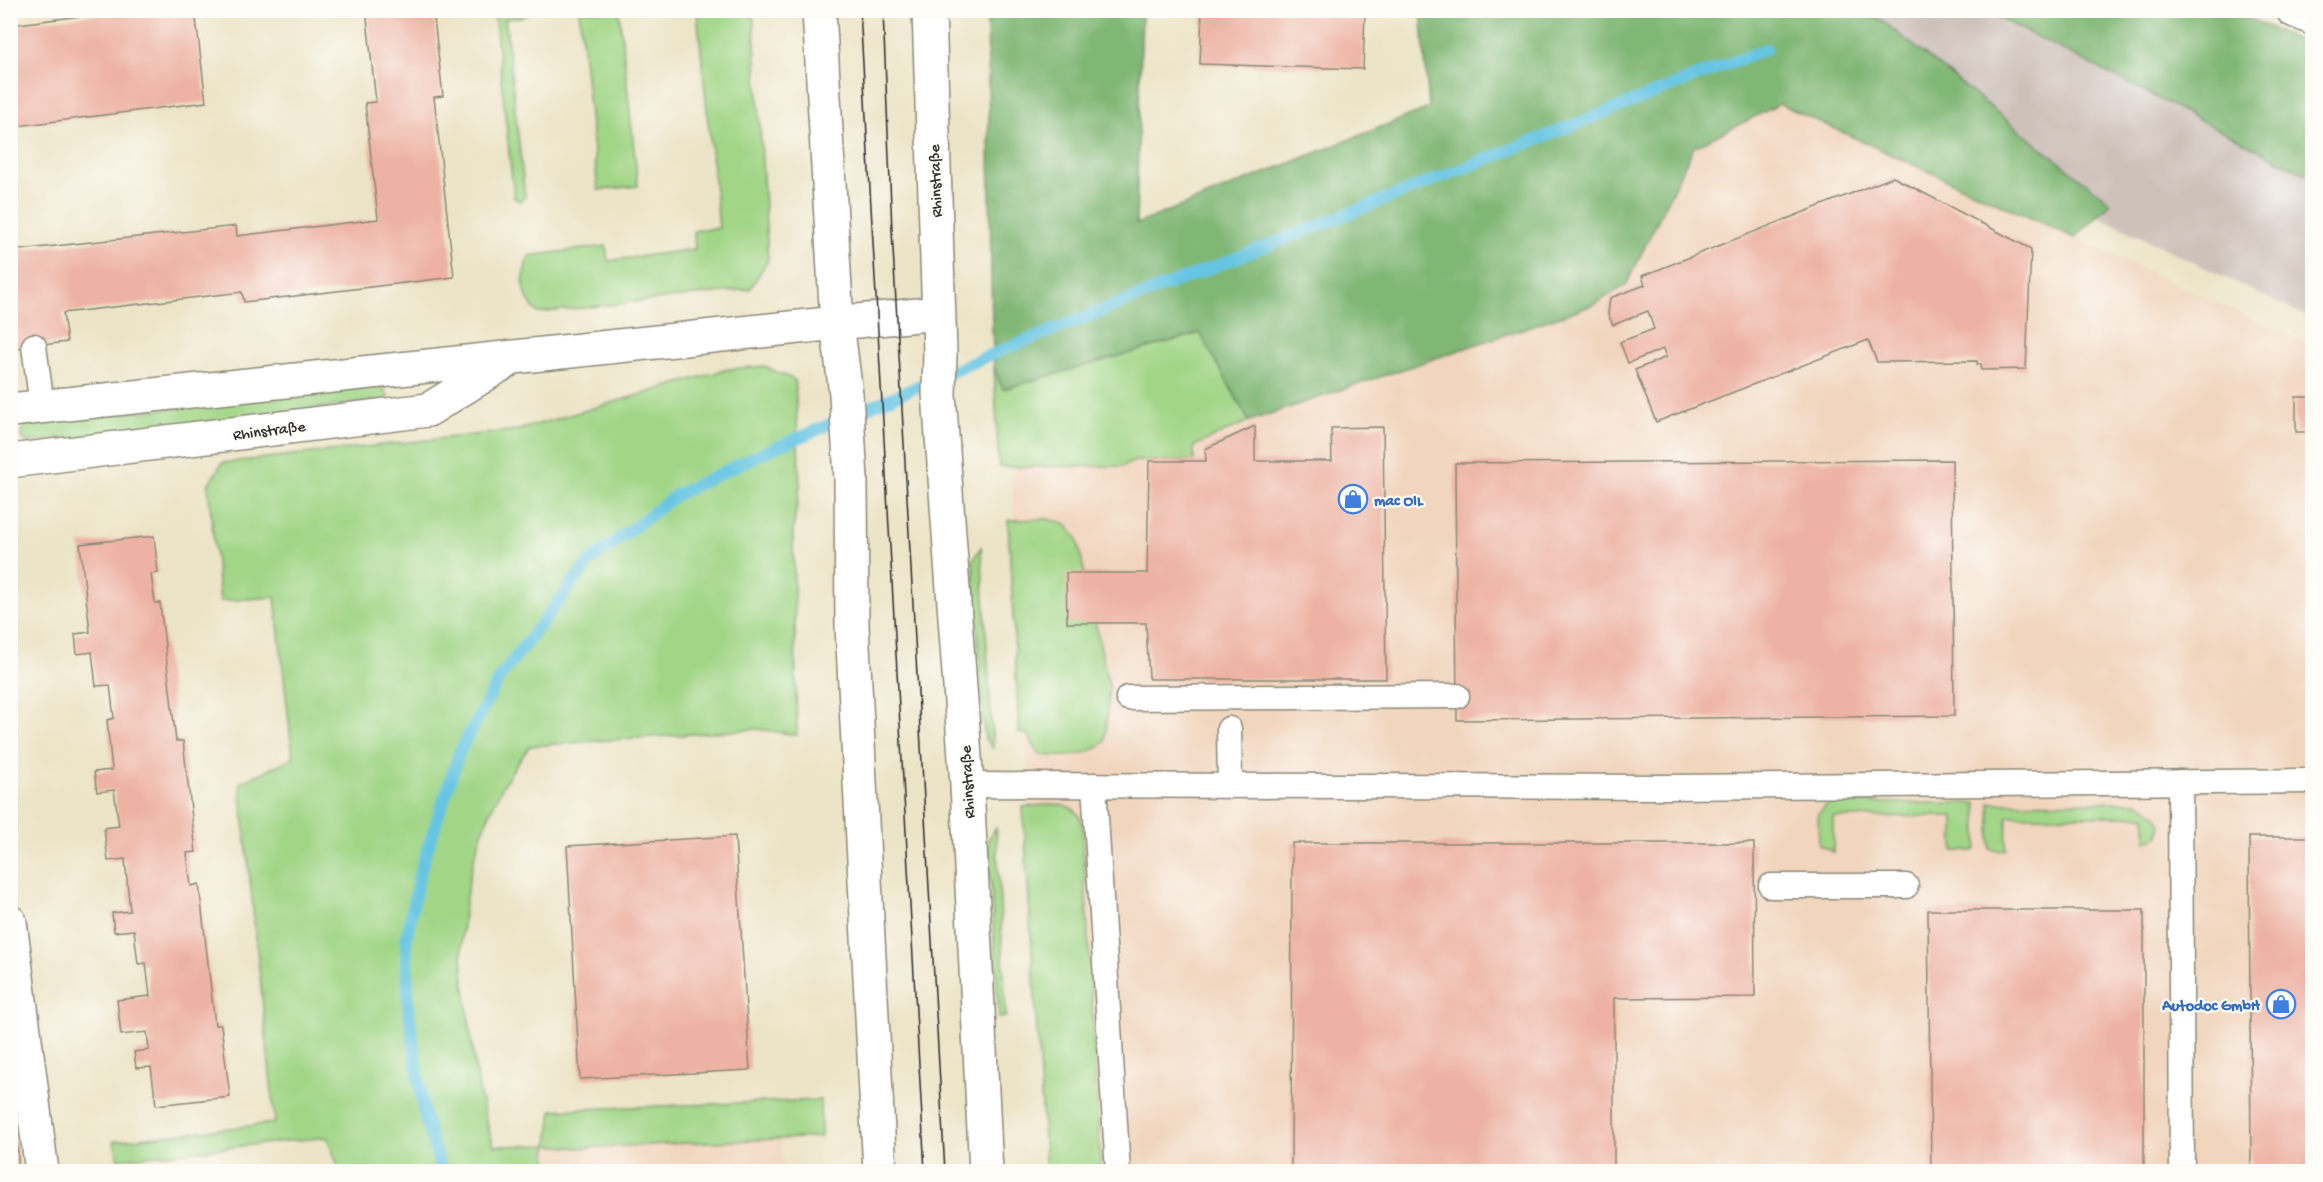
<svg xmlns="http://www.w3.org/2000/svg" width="2323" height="1182" font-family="'Gochi Hand',sans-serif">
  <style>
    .built { fill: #f1d5bd }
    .industrial { fill: #cec1ba }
    .green { fill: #a1d687; stroke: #668059; stroke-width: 1.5 }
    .forest { fill: #80b774; stroke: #567150; stroke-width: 1.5 }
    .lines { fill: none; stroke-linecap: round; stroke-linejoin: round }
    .stream { stroke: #65c5e3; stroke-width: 12 }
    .building { fill: #edb2a3 }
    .service-casing { stroke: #8c8878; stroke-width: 27 }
    .minor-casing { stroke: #8c8878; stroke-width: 36 }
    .secondary-casing { stroke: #8c8878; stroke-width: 36 }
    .service { stroke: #fff; stroke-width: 24 }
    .minor { stroke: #fff; stroke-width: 33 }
    .secondary { stroke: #fff; stroke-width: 33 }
    .tram { stroke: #2b2b2b; stroke-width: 1.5 }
    .labels { text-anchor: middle; stroke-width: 4.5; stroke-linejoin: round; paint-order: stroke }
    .street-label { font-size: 16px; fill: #2b2b2b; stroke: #fdfcf7 }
    .shop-label { font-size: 16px; font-weight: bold; fill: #366cbe; stroke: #fdfcf7; text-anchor: start }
  </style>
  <rect width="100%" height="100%" fill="#fdfcf7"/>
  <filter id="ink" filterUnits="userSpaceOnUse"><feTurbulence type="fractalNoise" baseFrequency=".0167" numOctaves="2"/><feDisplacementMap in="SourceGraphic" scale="12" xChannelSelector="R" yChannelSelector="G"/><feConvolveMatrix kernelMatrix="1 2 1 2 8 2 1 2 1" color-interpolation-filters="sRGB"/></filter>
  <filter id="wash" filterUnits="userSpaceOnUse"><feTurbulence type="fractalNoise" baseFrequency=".008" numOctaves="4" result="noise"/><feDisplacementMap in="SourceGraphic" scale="24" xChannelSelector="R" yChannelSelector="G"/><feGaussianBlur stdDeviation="1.35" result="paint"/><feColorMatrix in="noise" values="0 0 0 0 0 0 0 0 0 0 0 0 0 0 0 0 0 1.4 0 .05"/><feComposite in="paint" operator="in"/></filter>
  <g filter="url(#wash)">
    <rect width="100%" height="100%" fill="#ece4c6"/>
    <g class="built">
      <polygon points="1780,104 2312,346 2312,1171 1059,1171 1031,817 1008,406"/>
      <polygon points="781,1139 783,1171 546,1172 548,1145 582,1148"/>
    </g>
    <polygon class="industrial" points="1670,11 1986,11 2312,177 2312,319"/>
    <g class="green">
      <polygon points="494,11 526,11 526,16 505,19 525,197 520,201 514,198"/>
      <polygon points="579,11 619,11 638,186 598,190"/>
      <path d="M697 11H753L768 260 750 289 538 313C521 295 520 279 529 256L606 246 608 261 695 249 694 231 719 228Z"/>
      <polygon points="1200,333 1249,421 1194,446 1194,461 1135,461 1123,466 999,467 994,368 1003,389"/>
      <path d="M764 366 795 380 800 486 793 529 797 735 758 729 530 746C487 799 466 867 462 935 460 963 466 993 469 1021 474 1063 480 1106 494 1146L548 1145 552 1110 820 1100 821 1137 581 1148 548 1145 546 1172 340 1171 327 1137 118 1159 114 1141 275 1123 240 783 293 758 275 597 220 601 208 485 222 463 518 430 728 369Z"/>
      <polygon points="382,386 388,396 386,400 28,443 21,437 25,424"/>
      <path d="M1047 519 1064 523 1077 538 1109 686 1105 742C1086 758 1064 757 1040 755L1027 734 1019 733 1008 520Z"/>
      <polygon points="981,547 993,748 985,739 983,720 973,560"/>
      <polygon points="2138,802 2157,815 2161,824 2158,837 2146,841 2146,816 2007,816 2006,849 1999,851 1990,849 1990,803"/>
      <polygon points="1829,803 1977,803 1977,847 1974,851 1954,851 1954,816 1833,817 1833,852 1819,845 1818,813"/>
      <path d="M1053 804C1069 806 1077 807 1082 823L1101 1171H1046L1023 807Z"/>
      <polygon points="996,828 1006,1017 999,1018 988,839"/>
    </g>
    <g class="forest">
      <polygon points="1421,10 1863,11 1880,19 2111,203 2075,238 1780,104 1694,147 1626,285 1593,305 1249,421 1200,333 1003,389 994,368 992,329 987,11 1142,11 1136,224 1429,108"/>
      <polygon points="1986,11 2233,11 2312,46 2312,177"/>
    </g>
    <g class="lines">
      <polyline class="stream" points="442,1172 424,1114 409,1012 406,940 420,872 460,751 500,677 589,562 676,495 754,457 995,353 1766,49"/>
    </g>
    <g id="blocks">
      <g class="building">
        <polygon points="130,10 195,10 206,102 10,127 10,25"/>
        <polygon points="366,10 433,10 443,96 434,97 454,277 244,302 242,292 63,313 67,342 10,349 10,251 236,226 237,236 378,219 365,103 376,102"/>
        <polygon points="1202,10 1365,12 1363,69 1200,64"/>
        <polygon points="1893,177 2031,249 2026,369 1981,370 1981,364 1977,364 1977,361 1877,362 1868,340 1656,422 1635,370 1666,357 1663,349 1628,363 1620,342 1654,329 1648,311 1613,325 1608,314 1610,298 1645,285 1642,276"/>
        <rect x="2296" y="397" width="16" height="35"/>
        <polygon points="1255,426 1255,461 1332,461 1331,428 1383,427 1386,679 1149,679 1146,623 1067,623 1066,573 1147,573 1149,461 1206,461 1205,449"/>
        <polygon points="1952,460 1954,716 1457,720 1455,463"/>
        <polygon points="154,536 158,573 151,574 155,603 160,603 176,741 183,741 196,852 187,853 191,886 199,884 215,1025 221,1025 230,1097 156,1105 151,1067 136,1068 134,1052 149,1050 147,1032 121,1035 117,1000 150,996 146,963 138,964 134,930 114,932 112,913 130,911 125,859 108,861 104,828 119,826 114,790 97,792 94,772 112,770 107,720 114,718 110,685 96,686 92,652 77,654 75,634 90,632 80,544"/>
        <polygon points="735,836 750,1070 580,1079 567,846"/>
        <polygon points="2249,837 2312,837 2312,1172 2251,1172"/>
        <polygon points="1292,843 1754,843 1755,997 1614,998 1614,1172 1291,1172"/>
        <polygon points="1928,910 2144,910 2144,1172 1931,1172"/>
        <polygon points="17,1137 19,1172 10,1172 10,1138"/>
      </g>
    </g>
  </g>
  <g filter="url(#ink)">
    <use href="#blocks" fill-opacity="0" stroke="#8c8878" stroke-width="1.5"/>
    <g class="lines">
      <g class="service-casing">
        <g id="service">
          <polyline points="34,346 42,406"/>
          <polyline points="1128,698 1457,696"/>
          <polyline points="1229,729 1230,785"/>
          <polyline points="2180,782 2182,1172"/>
          <polyline points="967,785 1666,787 2312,781"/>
          <polyline points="1094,785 1118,1172"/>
          <polyline points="1771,886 1906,886"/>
        </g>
      </g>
      <g class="minor-casing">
        <g id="minor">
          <polyline points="2293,10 2312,18"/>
          <polyline points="10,410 837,323"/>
          <polyline points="10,461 428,410 507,361"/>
          <polyline points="10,922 42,1172"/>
        </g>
      </g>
      <g class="secondary-casing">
        <g id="secondary">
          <polyline points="819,10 837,323 846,394 851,479 852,626 880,1172"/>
          <polyline points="929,10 940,352 939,394 967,785 986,1172"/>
          <polyline points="837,323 938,313"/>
        </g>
      </g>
      <use href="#service" class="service"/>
      <use href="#minor" class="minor"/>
      <use href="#secondary" class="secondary"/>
      <g class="tram">
        <polyline points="860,10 925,1172"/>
        <polyline points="883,10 892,231 945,1172"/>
      </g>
    </g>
  </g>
  <defs>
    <g id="shop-ring" transform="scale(1.5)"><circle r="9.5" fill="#fdfcf7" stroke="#3f7fe0" stroke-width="1.5"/><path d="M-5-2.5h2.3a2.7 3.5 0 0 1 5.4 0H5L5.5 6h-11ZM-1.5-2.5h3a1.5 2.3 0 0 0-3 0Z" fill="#3f7fe0"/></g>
  </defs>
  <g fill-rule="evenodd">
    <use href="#shop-ring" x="1353" y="499"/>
    <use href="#shop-ring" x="2281" y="1004"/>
  </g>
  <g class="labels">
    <g class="street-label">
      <text transform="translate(934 181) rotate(-92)" y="6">Rhinstraße</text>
      <text transform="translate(269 429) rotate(-7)" y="6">Rhinstraße</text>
      <text transform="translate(966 782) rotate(-93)" y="6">Rhinstraße</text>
    </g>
    <g class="shop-label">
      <text x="1374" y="505">mac OIL</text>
      <text x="2260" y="1010" text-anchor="end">Autodoc GmbH</text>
    </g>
  </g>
  <rect width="2323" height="1182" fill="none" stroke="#fdfcf7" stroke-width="36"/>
</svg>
